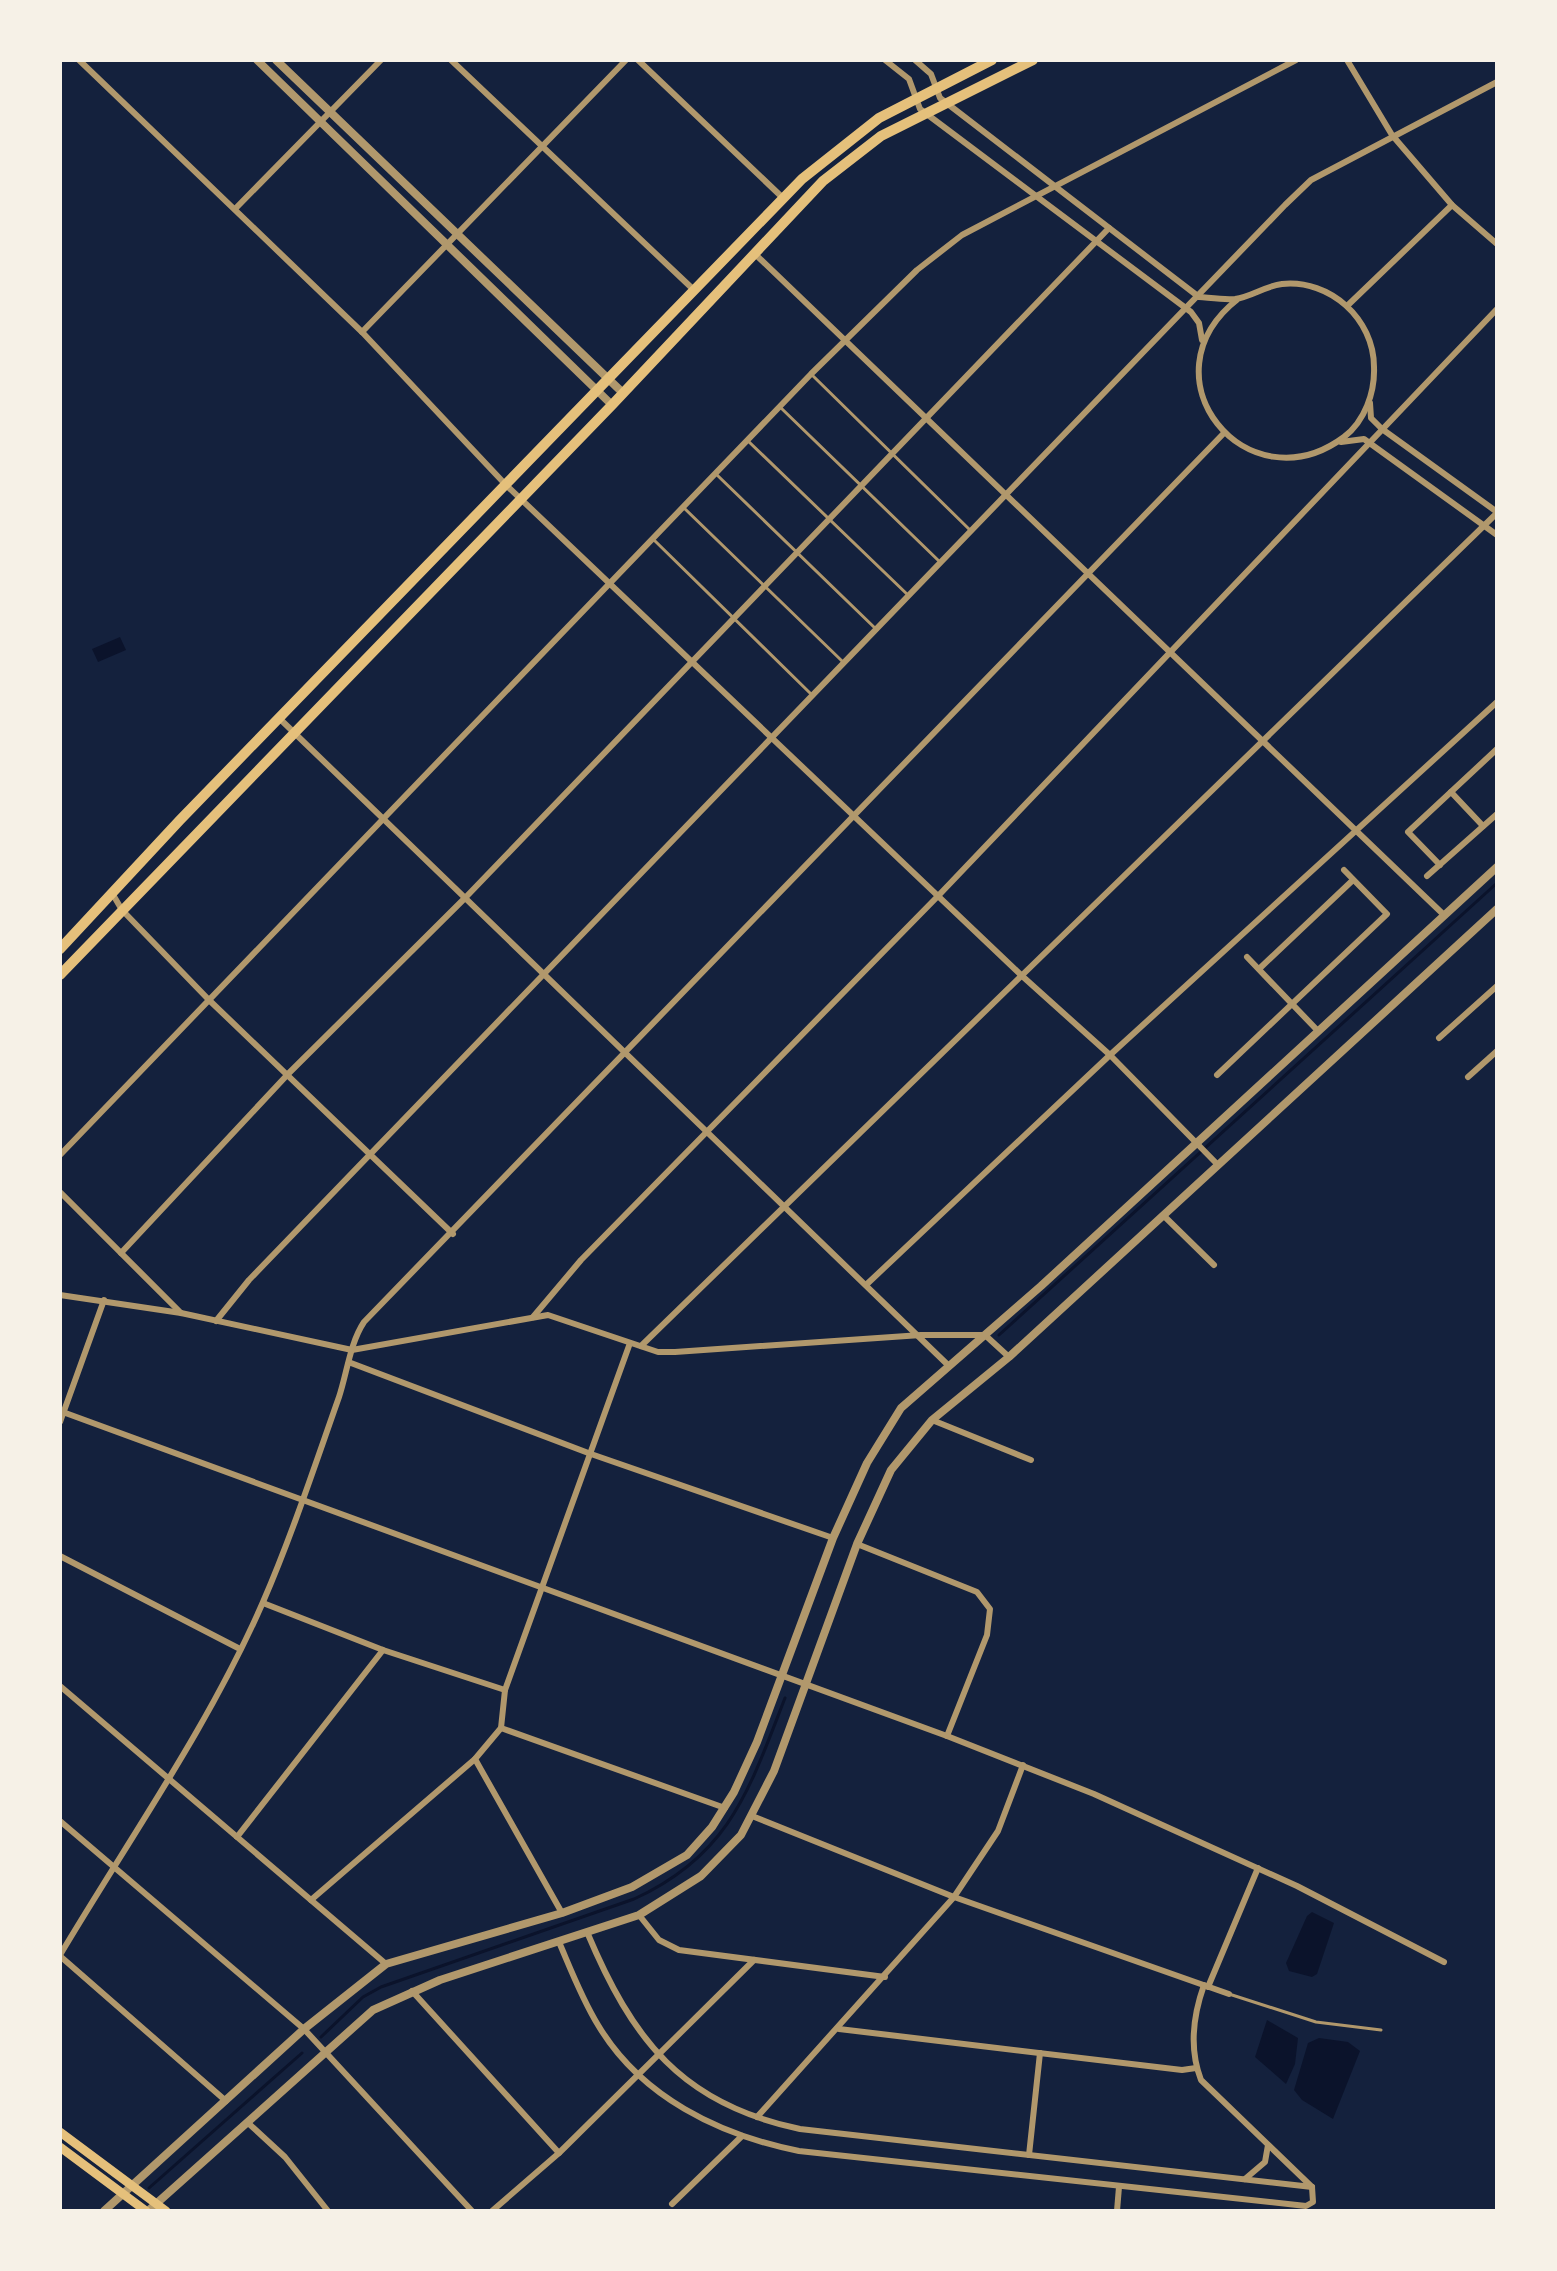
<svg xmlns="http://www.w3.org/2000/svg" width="1557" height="2271" font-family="'Noto Serif',serif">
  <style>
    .water { fill: #0b132b }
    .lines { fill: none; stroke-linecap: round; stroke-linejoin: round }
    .stream { stroke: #0b132b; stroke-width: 3 }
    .service { stroke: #b1986c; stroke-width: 3 }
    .minor { stroke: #b1986c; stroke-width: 6 }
    .tertiary { stroke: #b1986c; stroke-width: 8 }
    .secondary { stroke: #e5c07b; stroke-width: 9 }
    .primary { stroke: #e5c07b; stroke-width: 10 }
  </style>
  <rect width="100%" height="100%" fill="#14213d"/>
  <g class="water">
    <polygon points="120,637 126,650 98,662 92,649"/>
    <polygon points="1312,1912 1334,1923 1317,1974 1312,1977 1289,1971 1286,1963 1307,1916"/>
    <polygon points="1267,2020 1298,2038 1295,2064 1286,2084 1255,2057"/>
    <polygon points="1319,2038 1348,2042 1360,2051 1333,2119 1302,2100 1294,2090 1308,2043"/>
  </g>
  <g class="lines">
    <g class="stream">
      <polyline points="999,1335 1497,883"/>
      <path d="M321 2037 363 1997 381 1987 634 1899C730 1855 749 1790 785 1698"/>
      <polyline points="149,2188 302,2053"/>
    </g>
    <g class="service">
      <polyline points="811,374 971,531"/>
      <polyline points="780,407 941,563"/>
      <polyline points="747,440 909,596"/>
      <polyline points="716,474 877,630"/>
      <polyline points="684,508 842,661"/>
      <polyline points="654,540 811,694"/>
      <polyline points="1229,1994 1316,2022 1381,2030"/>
    </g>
    <g class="minor">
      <polyline points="79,60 362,332 505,484 1021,975 1110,1055 1218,1165"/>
      <polyline points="451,60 695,291"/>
      <polyline points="638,60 783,198"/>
      <polyline points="885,60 909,79 920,109 1191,312 1199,323 1202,340"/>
      <path d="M915 60 931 74 940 98 1199 297C1211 298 1224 300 1235 299 1251 297 1265 286 1282 284 1330 279 1374 319 1374 367 1375 392 1365 421 1344 437 1247 509 1139 376 1238 299"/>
      <polyline points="1347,60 1392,135 1452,205 1497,244"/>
      <polyline points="235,209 381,60"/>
      <polyline points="755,254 1444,915"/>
      <polyline points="1347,306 1452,205"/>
      <polyline points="362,332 626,60"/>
      <polyline points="1370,403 1371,418 1382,429 1497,512"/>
      <polyline points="1341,442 1364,439 1497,535"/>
      <polyline points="280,719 949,1366"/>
      <polyline points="1451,792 1483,826"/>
      <polyline points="1440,865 1408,832 1497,749"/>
      <polyline points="1427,876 1497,814"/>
      <polyline points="112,893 122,910 209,1000 453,1234"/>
      <polyline points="1247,957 1318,1031"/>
      <polyline points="1259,969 1353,880"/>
      <polyline points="1439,1038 1497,986"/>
      <polyline points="1217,1075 1387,914 1344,870"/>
      <polyline points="1468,1077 1497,1051"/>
      <polyline points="60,1155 811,374 917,270 962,235 1296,60"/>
      <polyline points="60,1192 181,1313"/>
      <polyline points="1163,1215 1214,1265"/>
      <polyline points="121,1253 289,1073 466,897 1109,228"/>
      <polyline points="867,1284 1110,1055 1497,702"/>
      <polyline points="60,1295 181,1313 352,1350 548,1315 658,1352 675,1352 921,1335 985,1335 1009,1357"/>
      <polyline points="533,1317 581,1260 939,895 1497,309"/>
      <polyline points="216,1321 249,1280 1285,205 1311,180 1497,82"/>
      <polyline points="641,1346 1497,513"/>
      <polyline points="351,1363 591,1454 833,1538"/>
      <polyline points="60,1411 947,1736 1094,1794 1297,1886 1444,1962"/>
      <polyline points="932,1420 1031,1460"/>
      <polyline points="60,1422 104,1300"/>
      <polyline points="857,1544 977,1592 990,1609 987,1635 947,1736"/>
      <polyline points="60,1556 240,1649"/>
      <polyline points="263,1603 383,1650 505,1690"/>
      <polyline points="60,1686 386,1964"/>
      <polyline points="501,1728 725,1808"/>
      <polyline points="475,1759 562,1913"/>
      <polyline points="752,1816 954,1897 1229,1994"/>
      <polyline points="60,1821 304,2029 472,2211"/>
      <polyline points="237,1837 383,1650"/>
      <polyline points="311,1900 475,1759 501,1728 505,1690 630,1343"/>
      <polyline points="639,1915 659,1940 679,1950 885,1977"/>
      <path d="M587 1932C632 2039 681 2104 800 2129L1312 2187"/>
      <path d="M559 1942C571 1970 582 1999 598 2025 641 2097 719 2135 799 2151L1306 2206 1313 2202 1312 2187"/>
      <path d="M60 1955C129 1839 209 1726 263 1602 292 1535 315 1465 339 1397 347 1373 350 1343 364 1322L1224 433"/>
      <polyline points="60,1956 226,2101"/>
      <path d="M1204 1985C1193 2016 1189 2049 1201 2080L1312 2187"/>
      <polyline points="1208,1987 1258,1868"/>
      <polyline points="412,1991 559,2153"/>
      <polyline points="839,2029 1182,2070 1196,2068"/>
      <polyline points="757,2117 954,1897 998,1831 1023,1765"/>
      <polyline points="247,2122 285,2157 328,2211"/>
      <polyline points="1029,2155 1040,2053"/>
      <polyline points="1245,2179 1265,2162 1268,2145"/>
      <polyline points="672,2204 742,2136"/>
      <polyline points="492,2211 559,2153 754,1960"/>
      <polyline points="1117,2211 1119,2187"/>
    </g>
    <g class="tertiary">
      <polyline points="257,60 612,405"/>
      <polyline points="276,60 623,393"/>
      <polyline points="104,2211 304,2029 386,1964 562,1913 632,1887 687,1855 712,1827 734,1792 757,1742 833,1538 867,1463 901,1408 1041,1286 1497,867"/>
      <polyline points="148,2211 373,2010 440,1980 639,1915 701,1876 741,1835 774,1771 857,1544 891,1470 932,1420 1009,1357 1497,909"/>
    </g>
    <g class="secondary">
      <polyline points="60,2132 166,2211"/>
      <polyline points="60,2147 146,2211"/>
    </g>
    <g class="primary">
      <polyline points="60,949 180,820 802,179 879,118 992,60"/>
      <polyline points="60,975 612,405 823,181 881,136 1033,60"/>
    </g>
  </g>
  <rect width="1557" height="2271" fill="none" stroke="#f6f1e7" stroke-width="124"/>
</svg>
